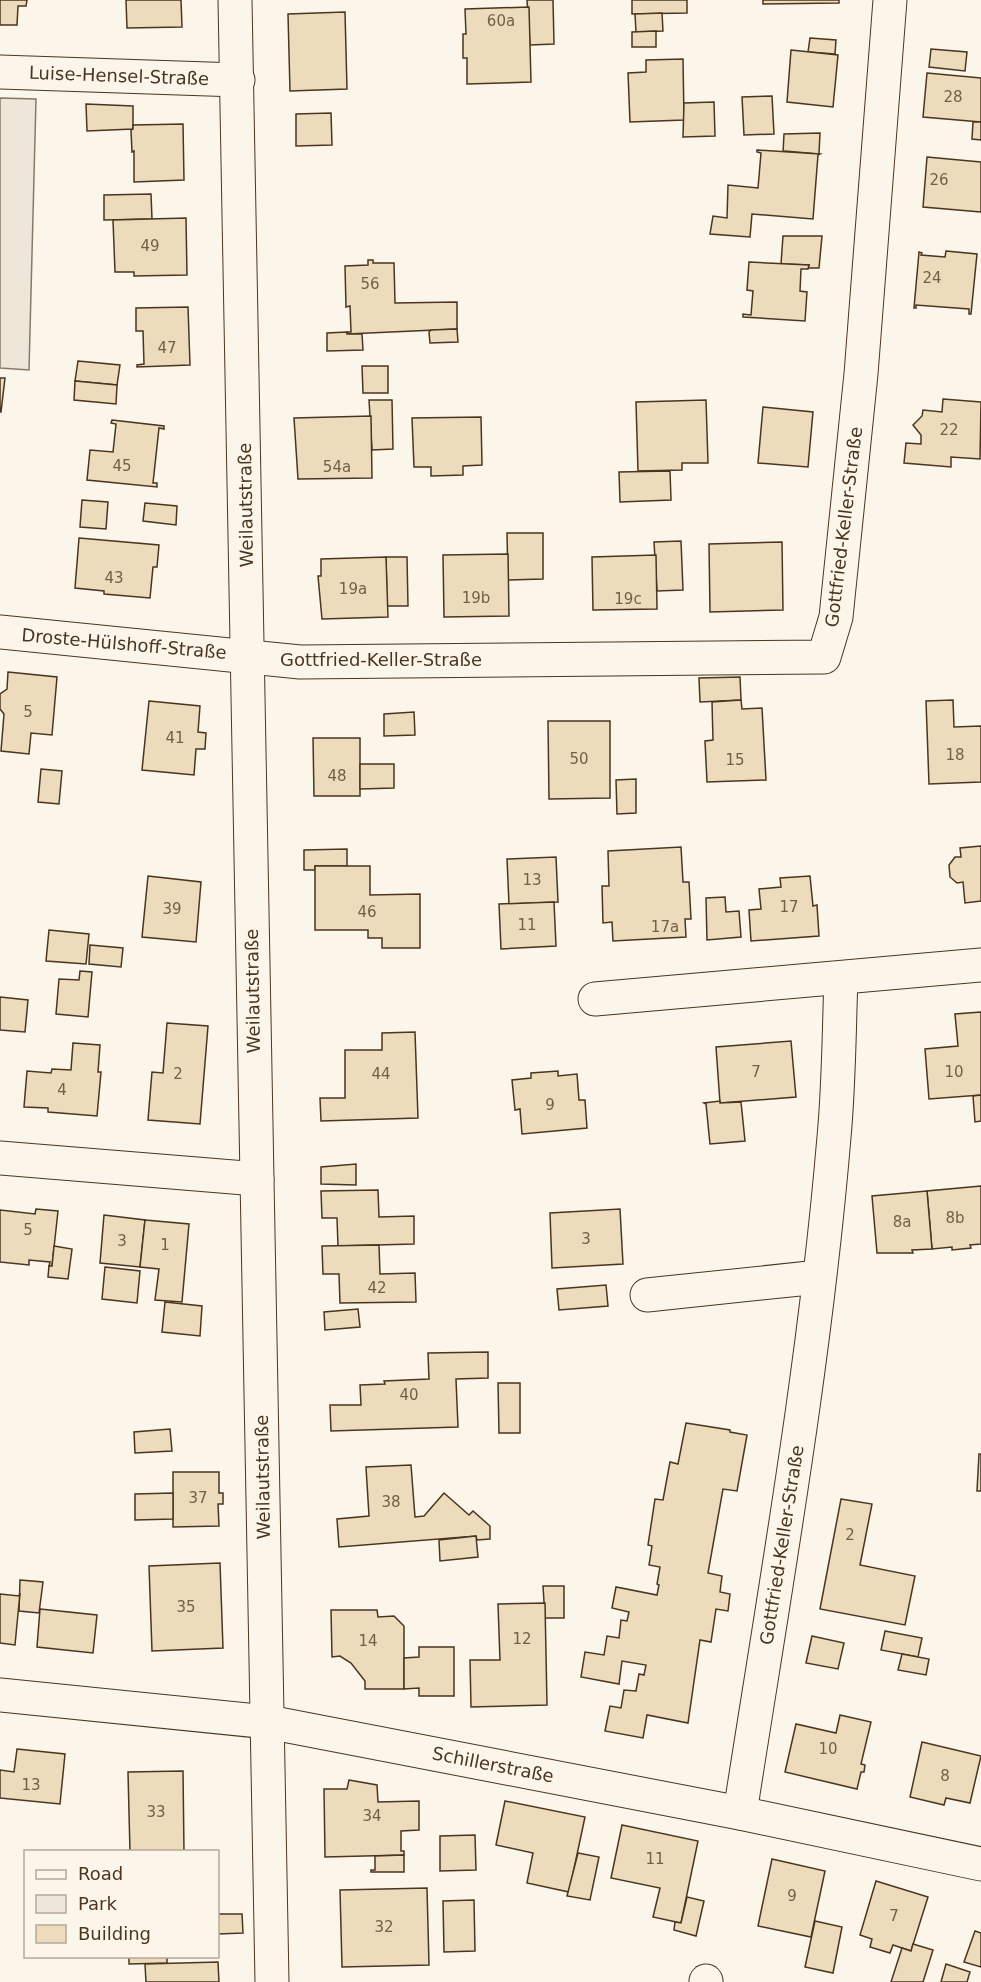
<svg xmlns="http://www.w3.org/2000/svg" width="981" height="1982" font-family="'DejaVu Sans',sans-serif">
  <style>
    .green { fill: #ede6d9; stroke: #887966; stroke-width: 1.5 }
    .building { fill: #ecdcbc; stroke: #4a3520; stroke-width: 1.5 }
    .lines { fill: none; stroke-linecap: round; stroke-linejoin: round }
    .minor-casing { stroke: #4a3520; stroke-width: 35 }
    .minor { stroke: #fbf6e9; stroke-width: 33 }
    .labels { text-anchor: middle; stroke-width: 4.5; stroke-linejoin: round; paint-order: stroke }
    .number-label { font-size: 15px; fill: #725f47 }
    .street-label { font-size: 18px; fill: #4a3520; stroke: #fbf6e9 }
  </style>
  <rect width="100%" height="100%" fill="#fbf6e9"/>
  <polygon class="green" points="0,98 36,99 29,370 0,368"/>
  <g class="building">
    <polygon points="0,0 27,0 26,6 18,6 17,25 0,25"/>
    <polygon points="126,0 181,0 182,27 127,28"/>
    <polygon points="527,0 553,0 554,44 530,45"/>
    <polygon points="632,0 687,0 687,13 632,14"/>
    <polygon points="763,0 839,0 839,3 763,4"/>
    <polygon points="529,7 531,82 467,84 467,58 463,58 463,34 466,34 465,9"/>
    <polygon points="345,12 347,89 290,91 288,14"/>
    <polygon points="662,13 663,31 636,32 635,14"/>
    <polygon points="656,31 656,47 632,47 632,32"/>
    <polygon points="810,38 836,40 835,54 808,52"/>
    <polygon points="931,49 967,52 965,71 929,67"/>
    <polygon points="791,50 838,55 833,107 787,102"/>
    <polygon points="683,59 684,120 630,122 628,73 646,72 646,60"/>
    <polygon points="927,73 981,78 981,122 923,117"/>
    <polygon points="772,96 774,134 744,135 742,97"/>
    <polygon points="714,102 715,136 683,137 684,103"/>
    <polygon points="86,104 133,106 133,129 87,131"/>
    <polygon points="331,113 332,145 296,146 296,114"/>
    <polygon points="973,122 981,122 981,140 972,139"/>
    <polygon points="183,124 184,180 134,182 134,151 132,152 131,130 133,129 133,125"/>
    <polygon points="820,133 819,154 785,151 783,153 784,134"/>
    <polygon points="757,150 820,154 818,155 813,219 752,214 750,237 710,234 713,216 727,218 728,185 758,188 761,153 757,152"/>
    <polygon points="927,157 981,162 981,212 923,207"/>
    <polygon points="151,194 152,219 104,220 104,195"/>
    <polygon points="186,218 187,275 134,276 134,272 115,272 113,220"/>
    <polygon points="783,236 822,236 819,268 808,268 809,265 781,264"/>
    <polygon points="946,251 977,254 971,314 969,314 969,309 916,305 916,308 914,308 919,252 922,253 921,255 945,257"/>
    <polygon points="368,260 373,260 373,263 394,263 395,303 457,302 457,329 347,334 347,332 351,332 350,306 346,307 345,266 368,265"/>
    <polygon points="749,262 809,265 808,269 801,269 800,291 807,292 805,321 743,317 743,314 751,315 753,291 747,290"/>
    <polygon points="188,307 190,365 137,367 137,365 144,364 143,331 136,331 136,308"/>
    <polygon points="457,329 458,342 430,343 429,332 431,330"/>
    <polygon points="347,332 347,334 362,334 363,350 327,351 327,333"/>
    <polygon points="78,361 120,365 117,385 75,381"/>
    <polygon points="362,366 388,366 388,393 363,393"/>
    <polygon points="0,378 5,378 1,412 0,412"/>
    <polygon points="75,381 117,385 116,404 74,400"/>
    <polygon points="943,399 981,402 980,459 951,457 951,467 904,463 906,443 921,444 921,435 913,425 922,416 923,410 942,412"/>
    <polygon points="369,400 392,400 393,449 372,450"/>
    <polygon points="706,400 708,463 682,463 682,470 638,471 636,402"/>
    <polygon points="763,407 813,412 808,467 758,463"/>
    <polygon points="371,416 372,478 298,479 294,418"/>
    <polygon points="481,417 482,465 463,466 463,475 431,476 431,467 414,467 412,418"/>
    <polygon points="112,420 164,426 164,429 159,428 153,483 157,483 157,487 87,480 90,450 113,452 116,424 111,423"/>
    <polygon points="670,471 671,500 620,502 619,472"/>
    <polygon points="82,500 108,502 106,529 80,527"/>
    <polygon points="145,503 177,506 176,525 143,521"/>
    <polygon points="507,533 543,533 543,579 508,580"/>
    <polygon points="79,538 159,545 157,567 153,567 150,598 104,594 104,591 75,588"/>
    <polygon points="681,541 683,590 657,591 654,542"/>
    <polygon points="782,542 783,610 710,612 709,544"/>
    <polygon points="508,554 509,616 444,617 443,555"/>
    <polygon points="656,555 657,609 593,610 592,557"/>
    <polygon points="386,557 407,557 408,606 387,606"/>
    <polygon points="386,557 388,617 322,619 318,576 321,576 321,559"/>
    <polygon points="8,672 57,677 52,735 31,733 29,754 1,751 4,714 0,709 0,694 7,689"/>
    <polygon points="740,677 741,700 700,702 699,678"/>
    <polygon points="741,700 742,709 762,708 766,780 707,782 705,741 713,740 712,702"/>
    <polygon points="953,700 954,727 981,726 981,782 929,784 926,701"/>
    <polygon points="149,701 200,706 198,732 206,733 205,749 196,749 194,775 142,770"/>
    <polygon points="414,712 415,735 384,736 384,714"/>
    <polygon points="548,721 610,721 610,798 549,799"/>
    <polygon points="313,738 360,738 360,796 314,796"/>
    <polygon points="360,764 394,764 394,788 360,789"/>
    <polygon points="41,769 62,771 59,804 38,802"/>
    <polygon points="636,779 636,813 617,814 616,780"/>
    <polygon points="981,846 981,901 965,903 963,882 957,883 950,877 949,865 955,857 961,857 960,848"/>
    <polygon points="681,847 683,882 689,882 691,919 685,919 686,937 613,941 612,922 603,923 602,886 609,886 608,851"/>
    <polygon points="347,849 347,866 315,866 315,870 304,870 304,850"/>
    <polygon points="556,857 558,902 509,904 507,859"/>
    <polygon points="315,866 370,866 370,895 420,894 420,948 382,948 382,938 368,938 368,930 315,930"/>
    <polygon points="148,876 201,882 196,942 142,937"/>
    <polygon points="810,876 813,906 817,905 819,936 751,941 749,910 761,909 759,889 781,887 780,878"/>
    <polygon points="725,897 726,912 739,911 741,937 707,940 706,898"/>
    <polygon points="554,902 556,946 501,949 499,904"/>
    <polygon points="49,930 89,934 86,964 46,961"/>
    <polygon points="90,945 123,948 121,967 89,964"/>
    <polygon points="80,971 92,972 88,1017 56,1014 59,979 79,980"/>
    <polygon points="0,997 28,1000 25,1032 0,1030"/>
    <polygon points="981,1012 981,1095 929,1099 925,1049 958,1046 955,1014"/>
    <polygon points="167,1023 208,1026 200,1124 148,1120 152,1072 163,1073"/>
    <polygon points="415,1032 418,1118 321,1121 320,1098 345,1098 345,1050 382,1050 382,1033"/>
    <polygon points="791,1041 796,1097 720,1103 716,1047"/>
    <polygon points="73,1043 100,1045 98,1072 101,1072 97,1116 48,1112 48,1108 24,1107 27,1071 51,1073 52,1069 71,1070"/>
    <polygon points="558,1071 558,1076 577,1074 579,1100 585,1100 587,1128 522,1134 520,1109 515,1110 512,1080 531,1078 531,1073"/>
    <polygon points="981,1095 981,1121 975,1122 973,1096"/>
    <polygon points="720,1101 720,1103 741,1102 745,1141 710,1144 706,1104 704,1103"/>
    <polygon points="356,1164 356,1185 321,1184 321,1167"/>
    <polygon points="981,1186 981,1244 970,1245 971,1248 952,1250 952,1247 932,1249 927,1191"/>
    <polygon points="378,1190 379,1217 414,1216 414,1244 338,1246 337,1218 322,1218 321,1191"/>
    <polygon points="927,1191 932,1249 912,1250 913,1253 877,1253 872,1196"/>
    <polygon points="36,1209 58,1211 52,1266 49,1266 50,1262 29,1260 29,1265 0,1262 0,1210 35,1214"/>
    <polygon points="620,1209 623,1264 552,1268 550,1213"/>
    <polygon points="104,1215 145,1220 140,1267 100,1263"/>
    <polygon points="145,1220 189,1224 182,1302 155,1300 159,1269 140,1267"/>
    <polygon points="379,1245 380,1274 415,1273 416,1302 340,1303 339,1274 323,1274 322,1246"/>
    <polygon points="54,1246 72,1249 68,1279 48,1277 49,1266 52,1266"/>
    <polygon points="105,1267 140,1271 137,1303 102,1299"/>
    <polygon points="606,1285 608,1306 559,1310 557,1289"/>
    <polygon points="165,1302 202,1306 200,1336 162,1332"/>
    <polygon points="358,1309 360,1327 325,1330 324,1312"/>
    <polygon points="488,1352 488,1378 456,1379 458,1427 331,1431 330,1405 361,1405 360,1385 385,1384 384,1381 429,1379 428,1353"/>
    <polygon points="498,1383 520,1383 520,1433 499,1433"/>
    <polygon points="686,1423 730,1430 730,1432 747,1435 737,1491 723,1489 708,1573 722,1576 720,1592 730,1594 728,1611 716,1609 711,1642 700,1640 688,1723 647,1715 643,1738 605,1731 610,1706 621,1708 624,1690 636,1691 639,1674 644,1675 646,1665 622,1661 619,1684 581,1677 585,1652 604,1655 607,1636 619,1638 621,1620 627,1621 629,1612 612,1608 616,1587 657,1595 659,1585 657,1584 660,1567 649,1565 652,1546 648,1545 655,1499 663,1500 670,1462 678,1464"/>
    <polygon points="170,1429 172,1451 135,1453 134,1432"/>
    <polygon points="979,1454 981,1454 981,1491 977,1491"/>
    <polygon points="411,1465 415,1517 424,1516 444,1493 469,1515 473,1511 490,1526 490,1539 477,1540 476,1536 339,1547 337,1519 369,1516 366,1467"/>
    <polygon points="173,1472 219,1472 219,1493 223,1493 223,1504 218,1504 219,1526 173,1527"/>
    <polygon points="173,1493 173,1519 135,1520 135,1494"/>
    <polygon points="841,1499 872,1504 860,1565 915,1576 905,1625 820,1609"/>
    <polygon points="476,1536 478,1557 440,1561 439,1540"/>
    <polygon points="220,1563 223,1648 152,1651 149,1566"/>
    <polygon points="20,1580 43,1582 39,1613 19,1611"/>
    <polygon points="543,1586 564,1586 564,1618 545,1618"/>
    <polygon points="20,1593 15,1645 0,1643 0,1594 19,1596"/>
    <polygon points="545,1603 547,1705 471,1707 470,1660 500,1660 498,1604"/>
    <polygon points="40,1609 97,1615 93,1653 37,1647"/>
    <polygon points="331,1610 377,1610 378,1617 394,1616 404,1626 404,1689 365,1689 365,1681 351,1663 340,1656 332,1657"/>
    <polygon points="885,1631 922,1638 918,1657 881,1650"/>
    <polygon points="812,1636 844,1643 838,1669 806,1663"/>
    <polygon points="419,1647 454,1647 454,1696 419,1696 419,1688 404,1689 404,1658 419,1657"/>
    <polygon points="902,1654 929,1659 926,1675 898,1670"/>
    <polygon points="840,1715 871,1722 861,1764 865,1765 864,1772 861,1772 857,1789 785,1772 796,1724 836,1733"/>
    <polygon points="922,1742 981,1756 970,1803 946,1798 944,1805 910,1797"/>
    <polygon points="17,1749 65,1754 60,1804 0,1798 0,1770 14,1772"/>
    <polygon points="183,1771 184,1852 130,1852 128,1772"/>
    <polygon points="349,1780 377,1785 378,1802 419,1801 419,1830 401,1831 401,1851 404,1851 404,1855 325,1857 324,1789 347,1789"/>
    <polygon points="505,1801 585,1817 569,1892 527,1883 533,1853 496,1845"/>
    <polygon points="622,1825 698,1841 681,1923 653,1917 660,1888 611,1878"/>
    <polygon points="475,1835 476,1870 440,1871 440,1836"/>
    <polygon points="578,1853 599,1857 590,1900 567,1896"/>
    <polygon points="404,1855 404,1872 371,1872 371,1870 375,1870 375,1856"/>
    <polygon points="772,1859 825,1871 811,1937 758,1926"/>
    <polygon points="876,1881 928,1897 911,1951 893,1945 890,1953 870,1947 872,1939 860,1935"/>
    <polygon points="427,1888 429,1965 342,1967 340,1890"/>
    <polygon points="687,1897 704,1901 696,1936 674,1930 675,1922 681,1923"/>
    <polygon points="474,1900 475,1951 444,1952 443,1901"/>
    <polygon points="218,1914 242,1914 243,1933 218,1934"/>
    <polygon points="815,1921 842,1927 833,1973 805,1967"/>
    <polygon points="975,1931 981,1933 981,1967 964,1962"/>
    <polygon points="913,1944 933,1950 923,1982 891,1982 902,1948 911,1951"/>
    <polygon points="129,1956 167,1956 167,1963 129,1964"/>
    <polygon points="218,1962 219,1982 146,1982 145,1964"/>
    <polygon points="946,1964 970,1972 967,1982 941,1982"/>
  </g>
  <g class="lines">
    <g class="minor-casing">
      <g id="minor">
        <polyline points="235,0 272,1982"/>
        <polyline points="0,72 238,80"/>
        <polyline points="0,632 300,662 824,657 836,617 861,374 890,0"/>
        <polyline points="595,999 981,965"/>
        <polyline points="0,1158 257,1179"/>
        <polyline points="647,1295 819,1277"/>
        <polyline points="0,1695 268,1722 740,1813 981,1864"/>
        <path d="M740 1813C775 1588 815 1364 834 1137 839 1084 839 1031 841 978"/>
        <polyline points="706,1981 706,1982"/>
      </g>
    </g>
    <use href="#minor" class="minor"/>
  </g>
  <g class="labels">
    <g class="number-label">
      <text x="501" y="26">60a</text>
      <text x="953" y="102">28</text>
      <text x="939" y="185">26</text>
      <text x="150" y="251">49</text>
      <text x="932" y="283">24</text>
      <text x="370" y="289">56</text>
      <text x="167" y="353">47</text>
      <text x="949" y="435">22</text>
      <text x="122" y="471">45</text>
      <text x="337" y="472">54a</text>
      <text x="114" y="583">43</text>
      <text x="353" y="594">19a</text>
      <text x="476" y="603">19b</text>
      <text x="628" y="604">19c</text>
      <text x="28" y="717">5</text>
      <text x="175" y="743">41</text>
      <text x="955" y="760">18</text>
      <text x="579" y="764">50</text>
      <text x="735" y="765">15</text>
      <text x="337" y="781">48</text>
      <text x="532" y="885">13</text>
      <text x="789" y="912">17</text>
      <text x="172" y="914">39</text>
      <text x="367" y="917">46</text>
      <text x="527" y="930">11</text>
      <text x="665" y="932">17a</text>
      <text x="756" y="1077">7</text>
      <text x="954" y="1077">10</text>
      <text x="178" y="1079">2</text>
      <text x="381" y="1079">44</text>
      <text x="62" y="1095">4</text>
      <text x="550" y="1110">9</text>
      <text x="955" y="1223">8b</text>
      <text x="902" y="1227">8a</text>
      <text x="28" y="1235">5</text>
      <text x="586" y="1244">3</text>
      <text x="122" y="1246">3</text>
      <text x="165" y="1250">1</text>
      <text x="377" y="1293">42</text>
      <text x="409" y="1400">40</text>
      <text x="198" y="1503">37</text>
      <text x="391" y="1507">38</text>
      <text x="850" y="1540">2</text>
      <text x="186" y="1612">35</text>
      <text x="522" y="1644">12</text>
      <text x="368" y="1646">14</text>
      <text x="828" y="1754">10</text>
      <text x="945" y="1781">8</text>
      <text x="31" y="1790">13</text>
      <text x="156" y="1817">33</text>
      <text x="372" y="1821">34</text>
      <text x="655" y="1864">11</text>
      <text x="792" y="1901">9</text>
      <text x="894" y="1921">7</text>
      <text x="384" y="1932">32</text>
    </g>
    <g class="street-label">
      <text transform="translate(119 76) rotate(2)" y="6">Luise-Hensel-Straße</text>
      <text transform="translate(246 505) rotate(-91)" y="6">Weilautstraße</text>
      <text transform="translate(844 527) rotate(-83)" y="6">Gottfried-Keller-Straße</text>
      <text transform="translate(124 644) rotate(5)" y="6">Droste-Hülshoff-Straße</text>
      <text x="381" y="666">Gottfried-Keller-Straße</text>
      <text transform="translate(253 991) rotate(-91)" y="6">Weilautstraße</text>
      <text transform="translate(263 1477) rotate(-91)" y="6">Weilautstraße</text>
      <text transform="translate(782 1545) rotate(-81)" y="6">Gottfried-Keller-Straße</text>
      <text transform="translate(493 1765) rotate(11)" y="6">Schillerstraße</text>
    </g>
  </g>
  <rect x="24" y="1850" width="195" height="108" fill="#fbf6e9" stroke="#b4a999" stroke-width="1.5"/>
  <rect x="36" y="1870" width="30" height="9" fill="#fbf6e9" stroke="#b4a999" stroke-width="1.5"/>
  <text x="78" y="1880" font-size="18" fill="#4a3520">Road</text>
  <rect x="36" y="1895" width="30" height="18" fill="#ede6d9" stroke="#b4a999" stroke-width="1.5"/>
  <text x="78" y="1910" font-size="18" fill="#4a3520">Park</text>
  <rect x="36" y="1925" width="30" height="18" fill="#ecdcbc" stroke="#b4a999" stroke-width="1.5"/>
  <text x="78" y="1940" font-size="18" fill="#4a3520">Building</text>
</svg>
